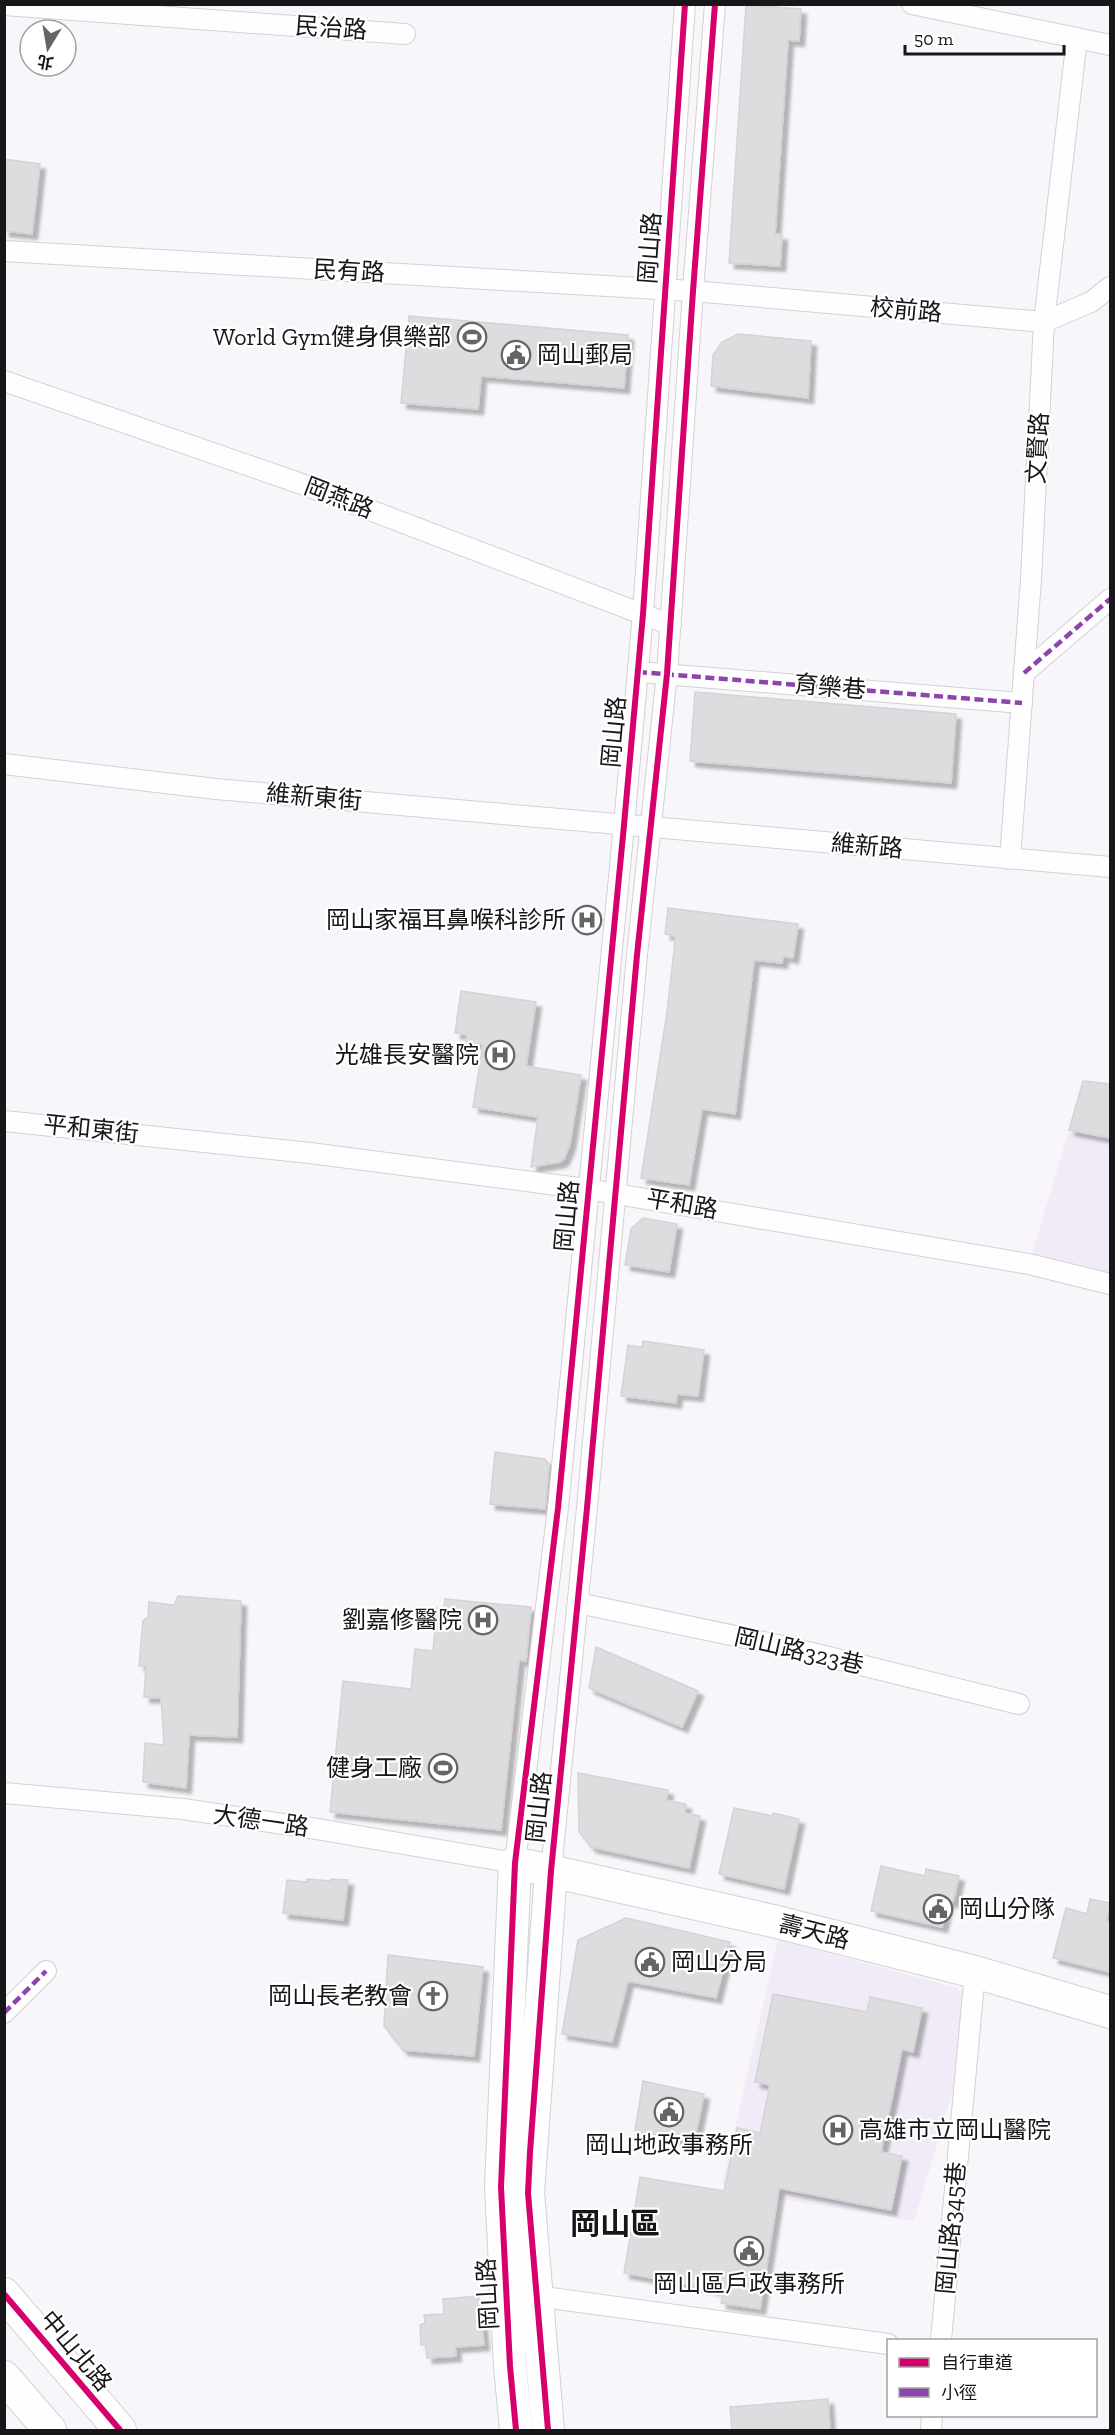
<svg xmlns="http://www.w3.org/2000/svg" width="1115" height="2435" font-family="'Zilla Slab','Noto Sans TC',serif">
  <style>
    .built { fill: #f0ebf6 }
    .building { fill: #dddcdf; stroke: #d4d3d6; stroke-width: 1.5; filter: url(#shadow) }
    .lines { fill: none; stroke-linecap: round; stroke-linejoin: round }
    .street-casing { stroke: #d2d1d4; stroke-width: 22 }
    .primary-casing { stroke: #d2d1d4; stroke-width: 34 }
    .street { stroke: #fefefe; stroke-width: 20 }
    .primary { stroke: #fefefe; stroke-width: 32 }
    .quiet { stroke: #8e44ad; stroke-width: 4.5; stroke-dasharray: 9 4.5; stroke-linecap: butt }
    .cycleway-casing { stroke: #fff; stroke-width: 10 }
    .cycleway { stroke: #d6006c; stroke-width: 6 }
    .labels { text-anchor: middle; stroke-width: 4.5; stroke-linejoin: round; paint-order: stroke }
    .street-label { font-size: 24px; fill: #171619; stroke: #fff }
    .poi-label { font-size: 24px; fill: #171619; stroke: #fff; text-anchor: end }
    .district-label { font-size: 30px; font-weight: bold; fill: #171619; stroke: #fff }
  </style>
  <defs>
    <filter id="shadow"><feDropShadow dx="5.5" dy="5.5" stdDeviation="1.5" flood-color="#0004"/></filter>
  </defs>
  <rect width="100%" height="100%" fill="#f8f6fa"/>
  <g class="built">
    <polygon points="1069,1130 1110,1138 1110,1284 1029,1264"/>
    <polygon points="778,1940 958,1988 966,1998 958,2074 914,2221 781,2199 722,2184"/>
  </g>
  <g class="building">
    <polygon points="746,5 801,9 799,41 788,40 775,234 782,235 780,266 729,263"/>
    <polygon points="4,159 40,164 32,234 4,231"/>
    <polygon points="409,316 628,335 624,388 481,376 478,409 401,403"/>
    <polygon points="738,334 811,341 808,398 711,386 713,355 722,342"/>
    <polygon points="695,692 956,714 951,783 690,761"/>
    <polygon points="668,908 798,924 793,958 783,956 782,963 754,960 735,1114 702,1109 689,1185 641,1178 667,1012 674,950 675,936 665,934"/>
    <polygon points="461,991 536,1002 526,1066 581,1075 570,1144 564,1159 560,1162 531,1167 538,1117 473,1107 483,1044 466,1042 467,1035 455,1033"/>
    <polygon points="1083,1081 1110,1084 1110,1138 1069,1130"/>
    <polygon points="643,1218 677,1224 669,1272 625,1265 631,1229"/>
    <polygon points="643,1341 704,1350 698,1396 677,1394 676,1403 621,1396 628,1345 642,1347"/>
    <polygon points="495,1452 545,1459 549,1465 545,1509 490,1504"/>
    <polygon points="178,1596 241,1601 237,1737 189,1735 186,1788 143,1782 145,1743 164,1745 161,1698 144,1697 146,1666 139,1666 143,1621 148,1617 149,1602 174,1605"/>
    <polygon points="445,1599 531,1607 526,1661 519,1660 501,1830 330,1812 343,1681 411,1689 415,1649 433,1651 437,1608 444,1608"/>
    <polygon points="596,1647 698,1691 682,1727 589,1688"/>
    <polygon points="578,1773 668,1790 666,1800 686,1804 685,1813 700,1816 689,1868 591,1847 579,1832"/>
    <polygon points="734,1808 773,1816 773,1813 799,1819 784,1889 719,1874"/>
    <polygon points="881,1866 925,1876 926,1869 959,1876 953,1902 948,1901 942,1927 871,1911"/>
    <polygon points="307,1879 331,1881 331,1879 348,1880 343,1920 283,1913 287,1880 307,1882"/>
    <polygon points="1090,1899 1110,1903 1106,1921 1110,1922 1110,1972 1053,1958 1066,1908 1087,1914"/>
    <polygon points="626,1918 730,1942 716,1998 628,1981 612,2042 562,2034 578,1940"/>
    <polygon points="388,1955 483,1967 474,2056 403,2050 384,2026"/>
    <polygon points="773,1994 867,2012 870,1997 922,2008 913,2052 902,2049 881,2152 902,2156 891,2210 779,2188 760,2309 721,2303 723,2291 624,2273 640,2177 724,2191 737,2128 760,2133 770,2085 755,2082"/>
    <polygon points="643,2081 704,2094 694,2142 635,2131"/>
    <polygon points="479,2296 484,2345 455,2347 456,2356 427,2358 426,2344 421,2345 420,2325 425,2323 424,2315 444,2314 443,2299"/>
    <polygon points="828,2399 830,2430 732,2430 730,2407"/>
  </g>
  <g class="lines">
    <g class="street-casing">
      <g id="street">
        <polyline points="912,4 1110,45"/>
        <polyline points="4,5 405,34"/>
        <polyline points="4,251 693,291 1044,322 1091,302 1110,287"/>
        <polyline points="4,381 299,483 671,625"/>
        <polyline points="638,672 1022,703"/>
        <polyline points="1024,673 1110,599"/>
        <polyline points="4,764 216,789 1110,867"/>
        <polyline points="1010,859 1031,579 1044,322 1077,38"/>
        <polyline points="4,1121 310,1153 587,1189 1029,1264 1110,1284"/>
        <polyline points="578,1603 792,1648 1019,1704"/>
        <polyline points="4,1793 183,1809 317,1829 515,1863 558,1508 624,825 643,614 685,4"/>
        <polyline points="551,1871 587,1508 637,955 667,674 693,291 715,4"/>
        <polyline points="4,2013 46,1971"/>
        <polyline points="536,2296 888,2344"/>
        <polyline points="941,2340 975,1972"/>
        <polyline points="931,2430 932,2416"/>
      </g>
    </g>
    <g class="primary-casing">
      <g id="primary">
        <polyline points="4,2294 120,2430"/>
        <polyline points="4,2377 50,2430"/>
        <polyline points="516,2430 510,2366 501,2187 515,1863 773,1921 975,1972 1110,2012"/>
        <polyline points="548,2430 528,2193 551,1871"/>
      </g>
    </g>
    <use href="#street" class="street"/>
    <use href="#primary" class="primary"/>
    <g class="quiet">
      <polyline points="638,672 1022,703"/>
      <polyline points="1024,673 1110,599"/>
      <polyline points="4,2013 46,1971"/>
    </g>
    <g class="cycleway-casing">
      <g id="cycleway">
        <polyline points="4,2294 120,2430"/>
        <polyline points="516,2430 510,2366 501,2187 515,1863 558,1508 624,825 643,614 685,4"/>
        <polyline points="548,2430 528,2193 530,2152 551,1871 587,1508 637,955 667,674 693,291 715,4"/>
      </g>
    </g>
    <use href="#cycleway" class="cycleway"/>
  </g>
  <defs>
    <g id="stadium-ring" transform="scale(1.5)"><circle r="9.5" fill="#fff" stroke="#666468" stroke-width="1.5"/><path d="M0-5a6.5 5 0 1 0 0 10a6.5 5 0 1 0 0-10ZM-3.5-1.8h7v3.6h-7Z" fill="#666468"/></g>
    <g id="civic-ring" transform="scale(1.5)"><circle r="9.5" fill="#fff" stroke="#666468" stroke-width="1.5"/><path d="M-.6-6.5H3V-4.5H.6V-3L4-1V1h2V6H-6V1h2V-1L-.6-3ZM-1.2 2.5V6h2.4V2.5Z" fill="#666468"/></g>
    <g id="hospital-ring" transform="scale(1.5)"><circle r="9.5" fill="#fff" stroke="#666468" stroke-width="1.5"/><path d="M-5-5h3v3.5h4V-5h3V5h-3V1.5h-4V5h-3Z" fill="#666468"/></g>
    <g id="church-ring" transform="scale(1.5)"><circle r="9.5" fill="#fff" stroke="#666468" stroke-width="1.5"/><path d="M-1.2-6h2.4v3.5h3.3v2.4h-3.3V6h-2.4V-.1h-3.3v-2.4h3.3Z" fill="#666468"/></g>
  </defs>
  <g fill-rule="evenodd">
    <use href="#stadium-ring" x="472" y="337"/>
    <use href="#civic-ring" x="516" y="355"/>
    <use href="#hospital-ring" x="587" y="920"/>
    <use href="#hospital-ring" x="500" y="1055"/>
    <use href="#hospital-ring" x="483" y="1620"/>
    <use href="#stadium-ring" x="443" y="1768"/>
    <use href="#civic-ring" x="938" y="1909"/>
    <use href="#civic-ring" x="650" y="1962"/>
    <use href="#church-ring" x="433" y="1996"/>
    <use href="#civic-ring" x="669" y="2112"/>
    <use href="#hospital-ring" x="838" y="2130"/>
    <use href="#civic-ring" x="749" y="2251"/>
  </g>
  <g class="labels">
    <g class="street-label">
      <text transform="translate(331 28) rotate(4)" y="8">民治路</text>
      <text transform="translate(650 248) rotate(-86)" y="8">岡山路</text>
      <text transform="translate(349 271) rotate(3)" y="8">民有路</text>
      <text transform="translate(906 310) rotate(5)" y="8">校前路</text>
      <text transform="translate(1038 448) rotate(-87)" y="8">文賢路</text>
      <text transform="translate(339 498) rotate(21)" y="8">岡燕路</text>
      <text transform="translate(830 687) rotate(5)" y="8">育樂巷</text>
      <text transform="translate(614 732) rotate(-85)" y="8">岡山路</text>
      <text transform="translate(314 797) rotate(5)" y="8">維新東街</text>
      <text transform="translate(867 846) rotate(5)" y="8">維新路</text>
      <text transform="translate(91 1129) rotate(6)" y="8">平和東街</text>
      <text transform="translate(682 1204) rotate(10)" y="8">平和路</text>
      <text transform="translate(567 1216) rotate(-85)" y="8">岡山路</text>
      <text transform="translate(799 1651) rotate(13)" y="8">岡山路323巷</text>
      <text transform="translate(539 1807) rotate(-84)" y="8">岡山路</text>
      <text transform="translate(261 1821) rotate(8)" y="8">大德一路</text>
      <text transform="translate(814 1932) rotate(14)" y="8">壽天路</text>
      <text transform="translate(951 2228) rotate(-85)" y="8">岡山路345巷</text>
      <text transform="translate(488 2294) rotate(-93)" y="8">岡山路</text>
      <text transform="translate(76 2351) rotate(50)" y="8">中山北路</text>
    </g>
    <g class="poi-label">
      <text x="451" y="345">World Gym健身俱樂部</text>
      <text x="537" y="363" text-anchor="start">岡山郵局</text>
      <text x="566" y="928">岡山家福耳鼻喉科診所</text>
      <text x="479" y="1063">光雄長安醫院</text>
      <text x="462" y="1628">劉嘉修醫院</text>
      <text x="422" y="1776">健身工廠</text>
      <text x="959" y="1917" text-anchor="start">岡山分隊</text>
      <text x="671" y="1970" text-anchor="start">岡山分局</text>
      <text x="412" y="2004">岡山長老教會</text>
      <text x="859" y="2138" text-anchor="start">高雄市立岡山醫院</text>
      <text x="669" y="2153" text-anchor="middle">岡山地政事務所</text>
      <text x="749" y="2292" text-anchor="middle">岡山區戶政事務所</text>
    </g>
    <g class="district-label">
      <text x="615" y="2234">岡山區</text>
    </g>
  </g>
  <rect width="1115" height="2435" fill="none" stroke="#171619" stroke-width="12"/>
  <rect x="887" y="2339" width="210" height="78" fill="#ffffff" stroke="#a2a2a3" stroke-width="1.5"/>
  <rect x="899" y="2358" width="30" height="9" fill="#d6006c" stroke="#a2a2a3" stroke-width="1.5"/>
  <text x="941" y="2369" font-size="18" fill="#171619">自行車道</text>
  <rect x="899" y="2388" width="30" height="9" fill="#8e44ad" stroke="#a2a2a3" stroke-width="1.5"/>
  <text x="941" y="2399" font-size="18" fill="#171619">小徑</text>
  <g transform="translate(48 48) rotate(191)"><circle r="28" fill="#ffffff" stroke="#a2a2a3" stroke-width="1.5"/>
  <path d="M0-4.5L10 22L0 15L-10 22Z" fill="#666468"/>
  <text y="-9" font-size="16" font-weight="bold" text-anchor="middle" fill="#171619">北</text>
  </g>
  <path d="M905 45v9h159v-9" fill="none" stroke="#171619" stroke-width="3"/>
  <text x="914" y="45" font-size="18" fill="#171619" stroke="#ffffff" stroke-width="4.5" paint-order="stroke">50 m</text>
</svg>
